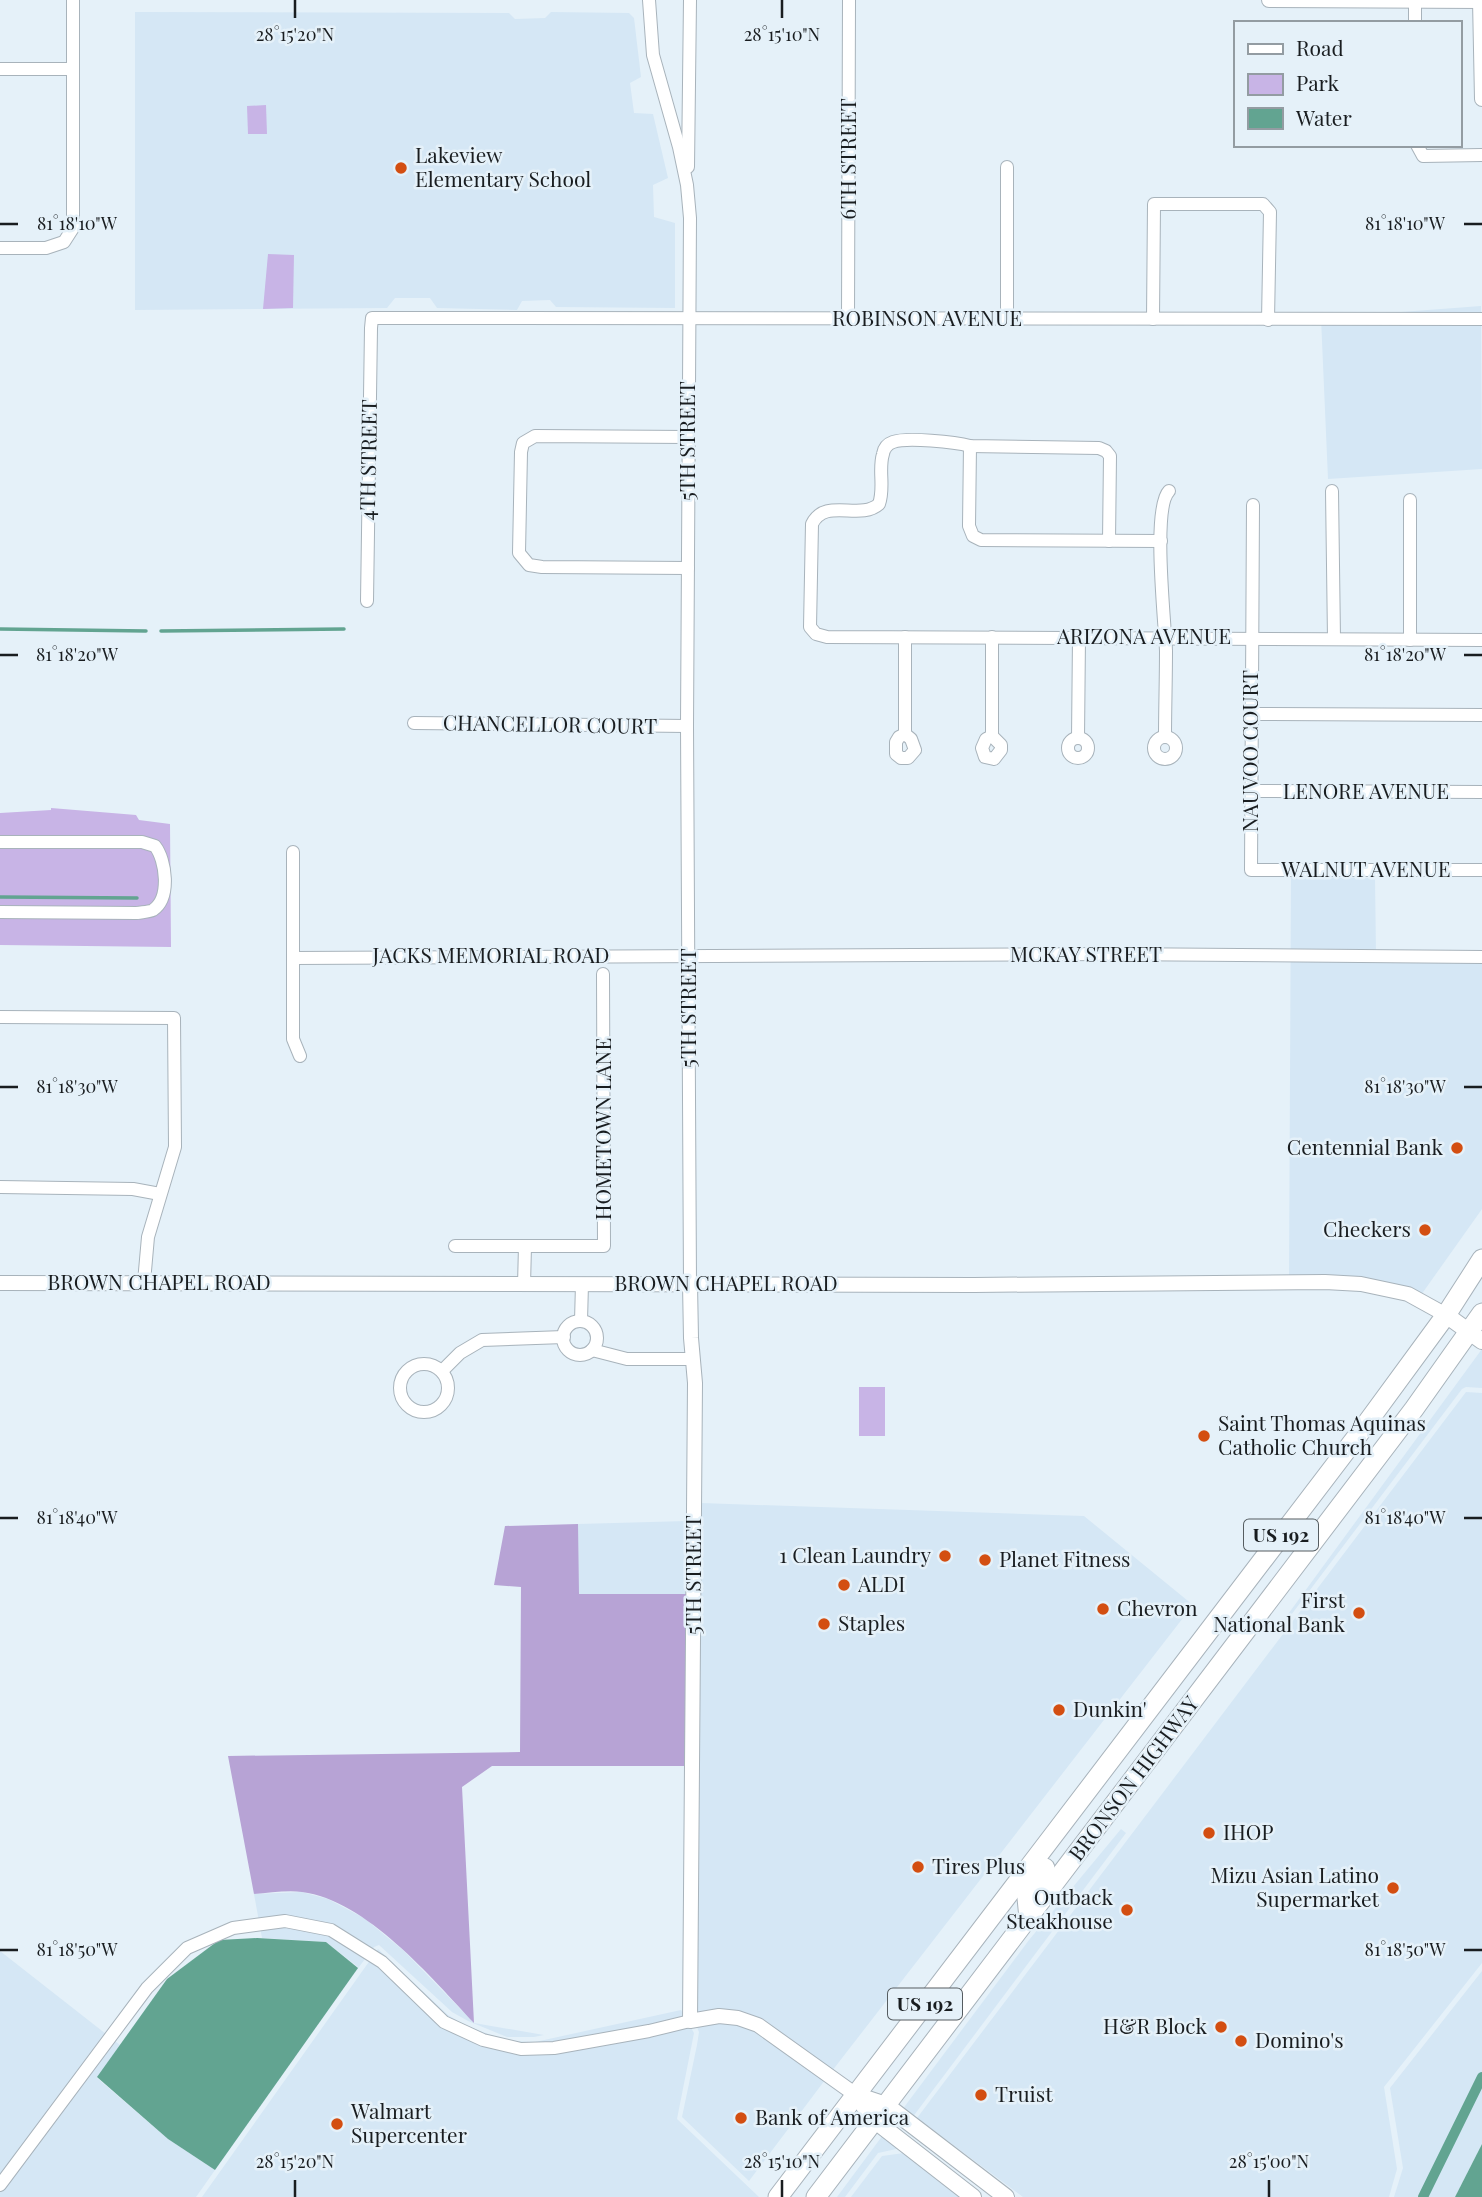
<svg xmlns="http://www.w3.org/2000/svg" width="1482" height="2197" font-family="'Playfair Display',serif">
  <style>
    .built { fill: #d5e7f5 }
    .green { fill: #c8b4e6 }
    .forest { fill: #b7a3d5 }
    .water { fill: #62a491 }
    .lines { fill: none; stroke-linecap: round; stroke-linejoin: round }
    .stream { stroke: #62a491; stroke-width: 3.5 }
    .canal { stroke: #62a491; stroke-width: 10 }
    .minor-casing { stroke: #a8b3bb; stroke-width: 14 }
    .tertiary-casing { stroke: #a8b3bb; stroke-width: 16 }
    .secondary-casing { stroke: #a8b3bb; stroke-width: 18 }
    .trunk-casing { stroke: #a8b3bb; stroke-width: 21 }
    .minor { stroke: #fff; stroke-width: 12 }
    .tertiary { stroke: #fff; stroke-width: 14 }
    .secondary { stroke: #fff; stroke-width: 16 }
    .trunk { stroke: #fff; stroke-width: 19 }
    .ticks { fill: none; stroke: #191d20; stroke-width: 2.5 }
    .poi-dot { fill: #d34e11; stroke: #e5f1f9; stroke-width: 2.5 }
    .labels { text-anchor: middle; stroke-width: 5; stroke-linejoin: round; paint-order: stroke }
    .shield { fill: #e5f1f9; stroke: #565d61; stroke-width: 2 }
    .shield-label { font-size: 19px; font-weight: bold; fill: #191d20 }
    .poi-label { font-size: 21px; fill: #191d20; stroke: #e5f1f9; text-anchor: start }
    .street-label { font-size: 21px; fill: #191d20; stroke: #e5f1f9 }
    .ticks-label { font-size: 18px; text-anchor: middle; fill: #191d20; stroke: #e5f1f9; stroke-width: 5; stroke-linejoin: round; paint-order: stroke }
  </style>
  <rect width="100%" height="100%" fill="#e5f1f9"/>
  <g class="built">
    <polygon points="135,12 509,13 515,19 545,18 551,12 629,13 634,18 641,77 630,83 634,113 653,114 668,178 653,185 654,217 675,223 675,308 556,307 550,300 522,301 517,310 437,308 430,298 395,298 387,308 135,310"/>
    <polygon points="1481,306 1482,469 1328,479 1321,318"/>
    <polygon points="1291,877 1375,878 1376,954 1482,953 1482,1209 1421,1295 1289,1277"/>
    <polygon points="1482,1349 1482,1388 1466,1387 1462,1389 1288,1619 1286,1617"/>
    <polygon points="1466,1392 1482,1393 1482,1963 1384,2087 1397,2169 1389,2197 1023,2197 917,2118"/>
    <polygon points="701,1503 1084,1516 1193,1605 832,2071 723,2009 696,2014"/>
    <polygon points="687,1521 687,1755 578,1594 578,1524"/>
    <polygon points="1121,1829 1126,1833 912,2118 902,2110 1029,1940"/>
    <polygon points="302,1892 328,1899 364,1918 404,1951 474,2023 544,2035 534,2037 507,2037 468,2021 452,2012 379,1945 374,1947 353,1975 358,1967 326,1942 262,1938 254,1894"/>
    <polygon points="378,1949 448,2015 465,2025 506,2041 535,2042 681,2010 694,2033 677,2119 759,2197 202,2197"/>
    <polygon points="0,1951 120,2045 97,2078 168,2139 215,2170 196,2197 0,2197"/>
    <polygon points="1482,1971 1482,2144 1455,2197 1394,2197 1403,2168 1390,2088"/>
    <polygon points="719,2021 755,2030 825,2080 749,2181 682,2117 697,2045 699,2032 696,2025"/>
    <polygon points="883,2135 901,2148 878,2153 845,2197 837,2197"/>
    <polygon points="904,2153 962,2197 851,2197 882,2156"/>
  </g>
  <g class="green">
    <polygon points="266,105 267,134 248,134 247,106"/>
    <polygon points="268,254 294,255 293,308 263,309"/>
    <polygon points="51,808 136,815 139,820 170,824 171,947 0,945 0,813 51,810"/>
    <rect x="859" y="1387" width="26" height="49"/>
  </g>
  <path class="forest" d="M578 1524 579 1594H688L687 1766H492L462 1787 474 2023C432 1978 366 1900 302 1892 287 1890 269 1893 254 1894L228 1756 520 1752 521 1587 494 1585 505 1526Z"/>
  <g class="water">
    <polygon points="257,1938 326,1942 358,1968 215,2170 168,2139 97,2077 167,1979 219,1940"/>
    <polygon points="1482,2144 1482,2197 1455,2197"/>
  </g>
  <g class="lines">
    <g class="stream">
      <polyline points="0,629 146,631"/>
      <polyline points="161,631 344,629"/>
      <polyline points="0,897 137,898"/>
    </g>
    <polyline class="canal" points="1423,2197 1482,2077"/>
    <g class="minor-casing">
      <g id="minor">
        <polyline points="649,0 653,55 679,147 687,185 690,218 687,726 690,1284"/>
        <polyline points="1415,1 1415,23"/>
        <polyline points="0,69 73,69"/>
        <polyline points="1417,145 1423,156 1482,155"/>
        <polyline points="688,167 690,0"/>
        <polyline points="0,248 46,248 64,242 73,228 73,0"/>
        <polyline points="848,319 849,0"/>
        <polyline points="1007,319 1007,167"/>
        <polyline points="1153,319 1154,204 1263,204 1270,212 1268,320"/>
        <polyline points="970,446 969,526 973,536 981,540 1161,541"/>
        <polyline points="1332,491 1334,639"/>
        <polyline points="1410,500 1410,640"/>
        <polyline points="1253,505 1251,870 1482,870"/>
        <path d="M1109 541 1110 456 1106 451 1099 448 970 446C955 442 907 437 893 442 887 444 884 448 883 454 878 470 885 487 879 504 860 521 825 497 812 524L810 627 816 634 827 637 1482 640"/>
        <polyline points="688,568 542,567 529,565 519,553 521,452 523,443 535,436 688,437"/>
        <polyline points="367,601 371,328 372,318 1482,319"/>
        <polyline points="992,637 992,736 986,739 982,748 985,757 994,759 1001,750 1001,745 992,736"/>
        <polyline points="1252,714 1482,715"/>
        <polyline points="414,723 687,726"/>
        <polyline points="905,734 911,739 915,750 908,758 901,758 896,754 896,742 899,737 905,734 905,637"/>
        <path d="M1165 737C1165 709 1166 680 1166 651 1165 622 1152 508 1169 491"/>
        <circle cx="1165" cy="748" r="11"/>
        <circle cx="1078" cy="748" r="10"/>
        <polyline points="1078,738 1079,637"/>
        <polyline points="1251,791 1482,792"/>
        <path d="M0 842H142L155 846C166 860 171 898 153 910 149 912 142 912 137 913L0 912"/>
        <polyline points="293,852 293,1039 300,1056"/>
        <polyline points="293,958 1108,954 1482,957"/>
        <polyline points="0,1017 174,1018 175,1147 148,1237 144,1282"/>
        <polyline points="0,1187 133,1189 160,1194"/>
        <polyline points="455,1246 604,1246 603,974"/>
        <polyline points="524,1285 525,1246"/>
        <polyline points="581,1321 582,1284"/>
        <circle cx="580" cy="1338" r="17"/>
        <polyline points="592,1350 627,1359 693,1359"/>
        <circle cx="424" cy="1388" r="24"/>
        <polyline points="442,1371 460,1353 482,1340 564,1337"/>
        <polyline points="0,2185 147,1988 187,1948 233,1928 285,1921 331,1930 382,1962 444,2022 483,2040 521,2049 554,2048 649,2031 690,2021"/>
      </g>
    </g>
    <g class="tertiary-casing">
      <g id="tertiary">
        <polyline points="1269,0 1482,1"/>
        <polyline points="1480,0 1482,99"/>
        <polyline points="0,1283 974,1285 1325,1282 1361,1284 1408,1294 1446,1315"/>
        <polyline points="690,1284 691,1338 695,1383 690,2021 719,2016 738,2018 758,2025 856,2095"/>
      </g>
    </g>
    <g class="secondary-casing">
      <g id="secondary">
        <polyline points="1446,1315 1482,1341"/>
        <polyline points="856,2095 886,2105 1006,2197"/>
        <polyline points="856,2095 874,2120 973,2197"/>
      </g>
    </g>
    <g class="trunk-casing">
      <g id="trunk">
        <polyline points="1029,1918 1027,1898 1045,1868"/>
        <polyline points="778,2197 1361,1431 1446,1315 1482,1259"/>
        <polyline points="816,2197 1414,1409 1482,1313"/>
      </g>
    </g>
    <use href="#minor" class="minor"/>
    <use href="#tertiary" class="tertiary"/>
    <use href="#secondary" class="secondary"/>
    <use href="#trunk" class="trunk"/>
  </g>
  <path class="ticks" d="M295 0V18M782 0V18M0 224H18M1464 224H1482M0 655H18M1464 655H1482M0 1087H18M1464 1087H1482M0 1518H18M1464 1518H1482M0 1950H18M1464 1950H1482M295 2180V2197M782 2180V2197M1269 2180V2197"/>
  <g class="poi-dot">
    <circle cx="401" cy="168" r="7"/>
    <circle cx="1457" cy="1148" r="7"/>
    <circle cx="1425" cy="1230" r="7"/>
    <circle cx="1204" cy="1436" r="7"/>
    <circle cx="945" cy="1556" r="7"/>
    <circle cx="985" cy="1560" r="7"/>
    <circle cx="844" cy="1585" r="7"/>
    <circle cx="1103" cy="1609" r="7"/>
    <circle cx="1359" cy="1613" r="7"/>
    <circle cx="824" cy="1624" r="7"/>
    <circle cx="1059" cy="1710" r="7"/>
    <circle cx="1209" cy="1833" r="7"/>
    <circle cx="918" cy="1867" r="7"/>
    <circle cx="1393" cy="1888" r="7"/>
    <circle cx="1127" cy="1910" r="7"/>
    <circle cx="1221" cy="2027" r="7"/>
    <circle cx="1241" cy="2041" r="7"/>
    <circle cx="981" cy="2095" r="7"/>
    <circle cx="741" cy="2118" r="7"/>
    <circle cx="337" cy="2124" r="7"/>
  </g>
  <g class="labels">
    <g class="shield">
      <rect x="1244" y="1519.5" width="74" height="31" rx="5"/>
      <rect x="888" y="1988.5" width="74" height="31" rx="5"/>
    </g>
    <g class="shield-label">
      <text x="1281" y="1542">US 192</text>
      <text x="925" y="2011">US 192</text>
    </g>
    <g class="poi-label">
      <text x="415" y="163">Lakeview<tspan x="415" dy="24">Elementary School</tspan></text>
      <text x="1443" y="1155" text-anchor="end">Centennial Bank</text>
      <text x="1411" y="1237" text-anchor="end">Checkers</text>
      <text x="1218" y="1431">Saint Thomas Aquinas<tspan x="1218" dy="24">Catholic Church</tspan></text>
      <text x="931" y="1563" text-anchor="end">1 Clean Laundry</text>
      <text x="999" y="1567">Planet Fitness</text>
      <text x="858" y="1592">ALDI</text>
      <text x="1345" y="1608" text-anchor="end">First<tspan x="1345" dy="24">National Bank</tspan></text>
      <text x="1117" y="1616">Chevron</text>
      <text x="838" y="1631">Staples</text>
      <text x="1073" y="1717">Dunkin'</text>
      <text x="1223" y="1840">IHOP</text>
      <text x="932" y="1874">Tires Plus</text>
      <text x="1379" y="1883" text-anchor="end">Mizu Asian Latino<tspan x="1379" dy="24">Supermarket</tspan></text>
      <text x="1113" y="1905" text-anchor="end">Outback<tspan x="1113" dy="24">Steakhouse</tspan></text>
      <text x="1207" y="2034" text-anchor="end">H&amp;R Block</text>
      <text x="1255" y="2048">Domino's</text>
      <text x="995" y="2102">Truist</text>
      <text x="351" y="2119">Walmart<tspan x="351" dy="24">Supercenter</tspan></text>
      <text x="755" y="2125">Bank of America</text>
    </g>
    <g class="street-label">
      <text transform="translate(849 159) rotate(-90)" y="7">6TH STREET</text>
      <text x="927" y="326">ROBINSON AVENUE</text>
      <text transform="translate(688 441) rotate(-90)" y="7">5TH STREET</text>
      <text transform="translate(369 460) rotate(-89)" y="7">4TH STREET</text>
      <text x="1144" y="644">ARIZONA AVENUE</text>
      <text transform="translate(550 725) rotate(1)" y="7">CHANCELLOR COURT</text>
      <text transform="translate(1251 751) rotate(-90)" y="7">NAUVOO COURT</text>
      <text x="1366" y="799">LENORE AVENUE</text>
      <text x="1366" y="877">WALNUT AVENUE</text>
      <text x="1086" y="962">MCKAY STREET</text>
      <text x="491" y="963">JACKS MEMORIAL ROAD</text>
      <text transform="translate(689 1008) rotate(-90)" y="7">5TH STREET</text>
      <text transform="translate(604 1129) rotate(-90)" y="7">HOMETOWN LANE</text>
      <text x="159" y="1290">BROWN CHAPEL ROAD</text>
      <text x="726" y="1291">BROWN CHAPEL ROAD</text>
      <text transform="translate(694 1575) rotate(-90)" y="7">5TH STREET</text>
      <text transform="translate(1134 1779) rotate(-53)" y="7">BRONSON HIGHWAY</text>
    </g>
  </g>
  <g class="ticks-label">
    <text x="295" y="41">28°15'20"N</text>
    <text x="782" y="41">28°15'10"N</text>
    <text x="1405" y="230">81°18'10"W</text>
    <text x="77" y="230">81°18'10"W</text>
    <text x="1405" y="661">81°18'20"W</text>
    <text x="77" y="661">81°18'20"W</text>
    <text x="1405" y="1093">81°18'30"W</text>
    <text x="77" y="1093">81°18'30"W</text>
    <text x="1405" y="1524">81°18'40"W</text>
    <text x="77" y="1524">81°18'40"W</text>
    <text x="1405" y="1956">81°18'50"W</text>
    <text x="77" y="1956">81°18'50"W</text>
    <text x="295" y="2168">28°15'20"N</text>
    <text x="782" y="2168">28°15'10"N</text>
    <text x="1269" y="2168">28°15'00"N</text>
  </g>
  <rect x="1234" y="21" width="228" height="126" fill="#e5f1f9" stroke="#939ca2" stroke-width="2"/>
  <rect x="1248" y="44" width="35" height="10" fill="#ffffff" stroke="#939ca2" stroke-width="2"/>
  <text x="1296" y="56" font-size="21" fill="#191d20">Road</text>
  <rect x="1248" y="74" width="35" height="21" fill="#c8b4e6" stroke="#939ca2" stroke-width="2"/>
  <text x="1296" y="91" font-size="21" fill="#191d20">Park</text>
  <rect x="1248" y="108" width="35" height="21" fill="#62a491" stroke="#939ca2" stroke-width="2"/>
  <text x="1296" y="126" font-size="21" fill="#191d20">Water</text>
</svg>
